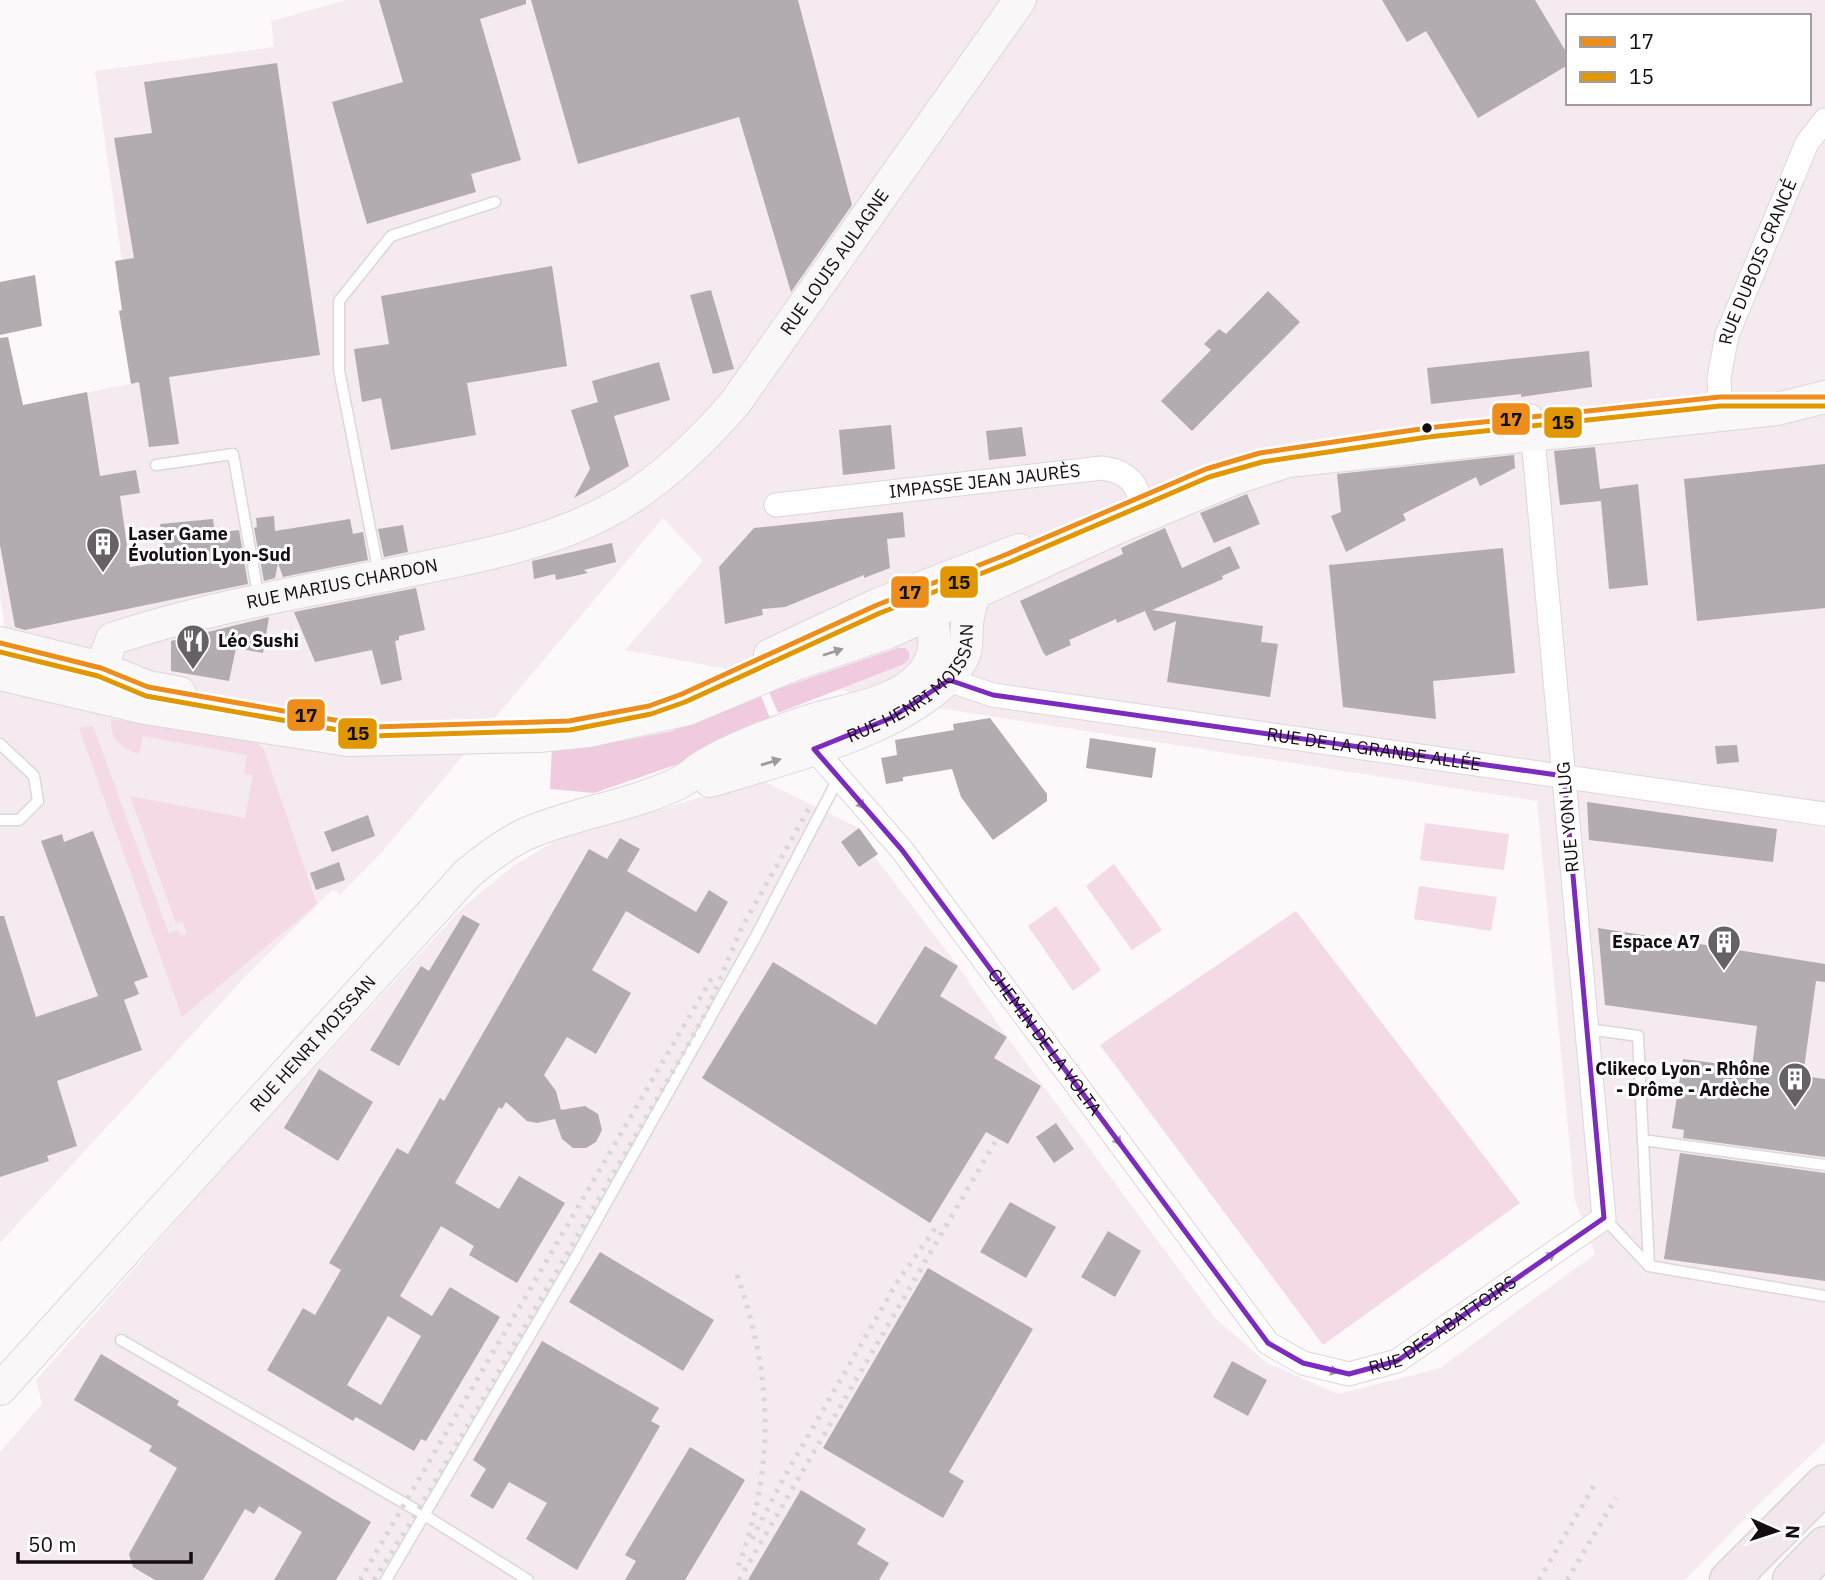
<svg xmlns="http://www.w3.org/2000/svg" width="1825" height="1580" font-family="'IBM Plex Sans',sans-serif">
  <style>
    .built { fill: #f5eaef; fill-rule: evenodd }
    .green { fill: #f4d9e7 }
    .forest { fill: #f0cadf }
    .building { fill: #b2abaf; fill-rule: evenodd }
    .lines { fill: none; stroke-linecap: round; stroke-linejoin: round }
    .lane-casing { stroke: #ddd6da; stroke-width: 13 }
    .street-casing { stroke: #ddd6da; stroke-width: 25 }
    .secondary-casing { stroke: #ddd6da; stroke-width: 34 }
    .highway-casing { stroke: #d9d6d7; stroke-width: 41 }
    .lane { stroke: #fffefe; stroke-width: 10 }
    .street { stroke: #fffefe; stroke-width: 23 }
    .secondary { stroke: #faf7f9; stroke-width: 32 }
    .highway { stroke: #f2e7ed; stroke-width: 38 }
    .rail { stroke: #d8d7d8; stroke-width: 5; stroke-dasharray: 3.5 7; stroke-linecap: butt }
    .bus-1-casing { stroke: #fff; stroke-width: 10 }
    .bus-2-casing { stroke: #fff; stroke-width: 10 }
    .bus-1 { stroke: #ec8d1c; stroke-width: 5 }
    .bus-2 { stroke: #e09702; stroke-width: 5 }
    .oneway { fill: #9f999d }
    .oneway2 { fill: #a29ea0 }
    .marked { fill: none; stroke: #7b2cbf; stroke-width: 5; stroke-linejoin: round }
    .bus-dot { fill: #160d12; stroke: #fff; stroke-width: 2.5 }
    .labels { text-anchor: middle; stroke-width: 6; stroke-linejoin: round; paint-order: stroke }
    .street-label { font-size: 18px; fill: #160d12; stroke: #fff }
    .poi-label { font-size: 18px; font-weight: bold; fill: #160d12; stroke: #fff; text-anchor: start }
    .line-badge { stroke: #fff; stroke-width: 2.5 }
    .pale-badge-label { font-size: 19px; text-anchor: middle; font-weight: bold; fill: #111 }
  </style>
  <rect width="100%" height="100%" fill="#fdf9fb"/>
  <path class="built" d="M347 0H1825V1442L1759 1504 1685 1580H0V1452L42 1404 36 1380 221 1170 462 908 513 866 560 838 761 780 859 828 877 860 958 966 1007 1037 1215 1318 1267 1363 1338 1394 1440 1368 1595 1254 1575 1201 1537 801 931 707 625 650 703 561 663 518 382 852 340 895 333 889 246 976 0 1243V677H11L0 594V410L139 382 95 71 274 47 271 21ZM1568 16H1809V103H1568Z"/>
  <g class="green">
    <path d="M111 719 150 725 160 723 254 740 264 750 317 904 182 1017 79 728 93 726 169 934 178 930 181 936 187 933 182 921 176 923 130 796 245 818 253 775 244 773 247 755 143 736 139 754C122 749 109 738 111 719Z"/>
    <polygon points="1425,823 1509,834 1504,870 1420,860"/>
    <polygon points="1114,864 1162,930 1132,950 1086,886"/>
    <polygon points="1419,886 1497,897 1491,931 1414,919"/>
    <polygon points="1056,906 1101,970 1073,991 1028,926"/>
    <polygon points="1296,911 1520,1203 1323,1345 1100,1045"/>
  </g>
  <g class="forest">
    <polygon points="898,648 905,648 909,652 909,659 904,664 778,713 769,692"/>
    <polygon points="761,696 770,718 684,762 594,793 550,789 552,746 621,741 671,731"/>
  </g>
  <g class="building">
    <polygon points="379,0 526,0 526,4 480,19 521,160 471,174 476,192 367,224 332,102 403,82"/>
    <polygon points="531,0 798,0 852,205 791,292 739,117 578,164"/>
    <polygon points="1382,0 1535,0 1568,55 1568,65 1478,118 1426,31 1407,42"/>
    <polygon points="277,63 320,355 169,377 179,444 149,447 139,382 131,384 119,311 122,310 115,261 134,258 114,138 152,133 144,82"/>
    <polygon points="552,266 567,366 467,383 476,435 391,450 381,398 362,402 354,349 389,344 381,296"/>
    <polygon points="35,275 42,326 0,335 0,282"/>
    <polygon points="711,290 734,369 713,374 690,295"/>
    <polygon points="1268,291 1300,322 1192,431 1161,401 1211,350 1204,344 1219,329 1226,334"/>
    <polygon points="8,337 23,405 87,392 100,476 136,470 140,493 120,496 130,567 166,561 160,524 213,519 215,533 239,530 248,584 25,630 15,627 0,545 0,338"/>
    <polygon points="1589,351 1592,387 1521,397 1521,394 1431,404 1427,368"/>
    <polygon points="659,362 670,400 614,416 629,466 574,498 590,469 571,410 598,402 592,381"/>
    <polygon points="891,425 895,469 843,475 839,430"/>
    <polygon points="1022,427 1026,456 989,460 986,431"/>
    <polygon points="1595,447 1600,489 1638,484 1648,585 1609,589 1601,501 1560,505 1554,451"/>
    <polygon points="1514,455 1515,468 1480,486 1476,477 1403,514 1406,520 1346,552 1331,516 1341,512 1337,474"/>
    <polygon points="1825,464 1825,608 1697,621 1684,479"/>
    <polygon points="1247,494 1260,524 1214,543 1200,513"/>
    <polygon points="903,512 905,537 887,539 890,568 864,578 864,575 785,607 762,609 763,615 725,624 719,567 754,528"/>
    <polygon points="274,516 275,531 350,519 353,534 363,532 368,560 283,577 278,563 275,578 264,581 254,528 257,527 256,518"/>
    <polygon points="403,525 408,552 384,557 378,529"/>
    <polygon points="1165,528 1182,568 1230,546 1240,568 1222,576 1223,579 1152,610 1263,626 1261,642 1278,644 1270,697 1167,682 1176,621 1154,631 1145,611 1117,623 1116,619 1069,640 1071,645 1046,656 1043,652 1020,601 1123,554 1121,548"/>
    <polygon points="612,543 616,562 584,570 588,573 556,580 555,574 534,579 532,561"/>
    <polygon points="1503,548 1515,673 1433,681 1436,719 1343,707 1329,565"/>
    <polygon points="416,588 425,630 399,636 399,640 395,641 402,680 381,685 372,650 315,662 294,612"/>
    <polygon points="269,617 263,653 236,648 229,681 171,671 171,641"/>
    <polygon points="990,718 1047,794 1047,801 993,840 961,797 952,769 903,777 903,781 886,784 881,758 897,755 895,740 954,730 953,724"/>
    <polygon points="1090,738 1156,748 1152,778 1086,768"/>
    <polygon points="1737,745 1739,762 1717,764 1715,746"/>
    <polygon points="1587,802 1777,829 1773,862 1589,840"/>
    <polygon points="368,815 375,836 332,852 324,832"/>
    <polygon points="859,828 878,854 859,867 841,842"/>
    <polygon points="93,831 148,977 134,982 139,994 124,1000 142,1050 57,1081 77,1146 47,1156 49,1161 0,1177 0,916 4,916 36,1017 98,996 41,841 62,834 64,842"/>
    <path d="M620 838 640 849 627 871 696 912 709 890 728 902 699 954 626 911 592 970 631 993 596 1054 567 1037 544 1075 556 1091 561 1110 585 1106 598 1114 602 1130 596 1142 586 1148H573L562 1139 555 1119 537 1123 527 1121 506 1102 502 1109 499 1107 455 1183 499 1209 519 1176 565 1203 517 1283 469 1255 474 1246 441 1226 400 1296 432 1316 450 1287 500 1317 426 1441 421 1439 414 1451 356 1417 353 1421 267 1370 303 1308 315 1315 341 1270 329 1263 397 1148 408 1154 440 1098 444 1101 589 849 607 859ZM388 1316 421 1336 381 1405 347 1385Z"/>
    <polygon points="339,862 345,880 316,890 310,873"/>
    <polygon points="463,915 480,924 399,1066 370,1050 421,966 429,971"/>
    <polygon points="1598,928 1825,964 1825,982 1816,981 1803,1076 1825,1079 1825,1157 1683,1138 1684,1130 1672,1128 1683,1059 1752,1068 1757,1026 1605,1005"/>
    <polygon points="925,946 958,966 940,996 1007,1037 994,1058 1041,1086 1008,1144 986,1132 930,1223 702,1078 773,962 876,1025"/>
    <polygon points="319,1069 373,1102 338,1161 284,1128"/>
    <polygon points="1056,1123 1074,1149 1054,1163 1036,1137"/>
    <polygon points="1680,1153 1825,1173 1825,1281 1664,1259"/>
    <polygon points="1010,1202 1056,1227 1026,1278 980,1252"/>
    <polygon points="1108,1231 1141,1251 1115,1297 1081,1277"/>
    <polygon points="600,1252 714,1320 683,1371 569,1302"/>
    <polygon points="928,1268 1033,1329 949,1472 964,1481 943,1518 823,1448"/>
    <polygon points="542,1341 659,1408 651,1421 660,1426 577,1570 526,1539 547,1503 509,1482 493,1509 470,1496 486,1469 473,1460"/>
    <polygon points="101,1354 179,1401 177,1405 371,1522 336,1580 274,1580 302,1532 259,1506 254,1514 245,1509 203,1580 155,1580 133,1567 129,1554 177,1468 149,1451 152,1446 74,1400"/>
    <polygon points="1232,1361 1267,1380 1248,1416 1213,1397"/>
    <polygon points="690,1447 745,1480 685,1580 625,1580 636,1561 625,1555"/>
    <polygon points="801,1490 866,1529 857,1544 889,1563 879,1580 748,1580"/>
  </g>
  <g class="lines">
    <g class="lane-casing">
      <g id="lane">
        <polyline points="156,465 233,454 259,599"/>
        <polyline points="379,574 339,370 339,301 391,236 495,202"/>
        <polyline points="0,744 34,776 38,801 19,820 0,820"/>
        <polyline points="1588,1029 1638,1036 1649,1266"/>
        <polyline points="1643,1140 1825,1165"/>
        <polyline points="1604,1218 1649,1266 1825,1296"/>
        <polyline points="121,1340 418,1511 528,1580"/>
        <polyline points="386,1580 573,1262 755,938 838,779"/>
      </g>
    </g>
    <g class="street-casing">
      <g id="street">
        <path id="s1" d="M1721 414 1719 378 1727 335 1807 143 1825 120"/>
        <path id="s2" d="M776 505 1102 468C1126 471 1139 483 1141 507L1125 523"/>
        <path id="s3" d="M933 675 993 695 1825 814"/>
        <path id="s4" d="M812 736 811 742 814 749 902 850 1268 1343 1303 1363 1349 1374 1397 1361 1604 1218 1531 416"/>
      </g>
    </g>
    <g class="secondary-casing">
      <g id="secondary">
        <polyline points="0,643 101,668 148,687 180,693"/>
        <polyline points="770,655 877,605 1019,550"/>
        <polyline points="0,674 145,708 348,740 539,736 588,731 688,709 795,664 889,632 1121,526 1236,478 1288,461 1777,409 1825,397"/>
        <path id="s5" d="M94 688 112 639C204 608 302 592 397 573 475 557 555 544 624 502 666 476 703 440 735 403L1020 0"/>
        <path id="s6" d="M710 781C780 759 925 726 962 659 969 647 965 630 968 617 969 608 973 599 976 591"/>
        <path id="s7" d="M0 1389 467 874C486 858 506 843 528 833 577 812 631 806 679 783 689 778 696 770 705 765 735 747 770 735 803 723 837 711 883 707 912 684 936 665 939 641 929 613"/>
      </g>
    </g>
    <g class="highway-casing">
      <g id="highway">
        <polyline points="1729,1580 1825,1484"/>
        <polyline points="1792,1580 1825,1546"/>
      </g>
    </g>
    <use href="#lane" class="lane"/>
    <use href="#street" class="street"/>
    <use href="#secondary" class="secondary"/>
    <use href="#highway" class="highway"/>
    <g class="rail">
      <path d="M737 1275C773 1378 776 1466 737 1570"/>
      <polyline points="752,1539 782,1481 896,1284 937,1226"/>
      <polyline points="360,1580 713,976"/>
      <polyline points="374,1580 418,1511 688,1045 708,1008 741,929 811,805"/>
      <polyline points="739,1580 995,1142"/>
      <polyline points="1539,1580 1595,1484"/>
      <polyline points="1567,1580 1616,1498"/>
    </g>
    <g class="bus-1-casing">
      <polyline id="bus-1" points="0,643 101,668 148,687 374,727 569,721 649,706 682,694 877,605 1005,555 1206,469 1260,453 1427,428 1720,397 1825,397"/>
    </g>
    <g class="bus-2-casing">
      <polyline id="bus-2" points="0,652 98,676 146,696 372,736 570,730 651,714 685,702 880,613 1008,563 1209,477 1262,462 1428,437 1720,406 1825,406"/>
    </g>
    <use href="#bus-1" class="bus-1"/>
    <use href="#bus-2" class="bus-2"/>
  </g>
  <defs><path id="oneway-solid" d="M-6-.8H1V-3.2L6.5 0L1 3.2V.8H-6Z" transform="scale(1.75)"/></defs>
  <g class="oneway">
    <use href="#oneway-solid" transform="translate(833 652) rotate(-18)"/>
    <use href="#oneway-solid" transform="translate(771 762) rotate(-17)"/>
  </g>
  <g class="oneway2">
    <use href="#oneway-solid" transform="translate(858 801) rotate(48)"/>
    <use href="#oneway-solid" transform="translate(1115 1137) rotate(53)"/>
    <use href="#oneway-solid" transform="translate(1547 1258) rotate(-35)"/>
    <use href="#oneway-solid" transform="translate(1329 1370) rotate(14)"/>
  </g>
  <path class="marked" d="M949 680 993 695 1564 776 1604 1218 1397 1361 1349 1374 1303 1363 1268 1343 902 850 814 749 891 718Z"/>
  <defs>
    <g id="building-pin" transform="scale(1.75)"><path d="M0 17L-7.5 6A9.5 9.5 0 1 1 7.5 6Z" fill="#676064" stroke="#fff"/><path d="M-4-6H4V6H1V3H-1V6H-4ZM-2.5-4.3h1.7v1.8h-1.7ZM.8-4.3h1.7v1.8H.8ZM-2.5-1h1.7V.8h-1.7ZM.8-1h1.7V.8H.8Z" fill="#fff"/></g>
    <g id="restaurant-pin" transform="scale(1.75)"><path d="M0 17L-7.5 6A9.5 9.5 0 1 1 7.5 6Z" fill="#676064" stroke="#fff"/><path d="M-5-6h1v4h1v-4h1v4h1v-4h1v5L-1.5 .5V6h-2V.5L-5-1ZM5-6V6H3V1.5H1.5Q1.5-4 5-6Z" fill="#fff"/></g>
  </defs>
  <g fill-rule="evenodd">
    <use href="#building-pin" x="103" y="544"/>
    <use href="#restaurant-pin" x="193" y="641"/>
    <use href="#building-pin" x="1724" y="942"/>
    <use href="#building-pin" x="1795" y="1079"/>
  </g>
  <circle class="bus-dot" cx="1427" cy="428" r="6"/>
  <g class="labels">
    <g class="street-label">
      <text dy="6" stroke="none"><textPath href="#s5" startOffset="906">RUE LOUIS AULAGNE</textPath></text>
      <text dy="6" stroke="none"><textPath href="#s1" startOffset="159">RUE DUBOIS CRANCÉ</textPath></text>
      <text dy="6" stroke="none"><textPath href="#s2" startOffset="210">IMPASSE JEAN JAURÈS</textPath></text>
      <text dy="6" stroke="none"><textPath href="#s5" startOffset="289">RUE MARIUS CHARDON</textPath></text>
      <text dy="6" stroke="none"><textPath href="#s6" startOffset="233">RUE HENRI MOISSAN</textPath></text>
      <text dy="6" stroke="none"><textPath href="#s3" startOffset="448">RUE DE LA GRANDE ALLÉE</textPath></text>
      <text transform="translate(1568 817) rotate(-95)" y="6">RUE YON LUG</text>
      <text dy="6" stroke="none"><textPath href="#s4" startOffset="387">CHEMIN DE LA VOLTA</textPath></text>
      <text dy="6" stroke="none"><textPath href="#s7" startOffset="466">RUE HENRI MOISSAN</textPath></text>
      <text dy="6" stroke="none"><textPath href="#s4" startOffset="956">RUE DES ABATTOIRS</textPath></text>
    </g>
    <g class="poi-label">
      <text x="128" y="540">Laser Game<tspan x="128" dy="21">Évolution Lyon-Sud</tspan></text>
      <text x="218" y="647">Léo Sushi</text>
      <text x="1700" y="948" text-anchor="end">Espace A7</text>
      <text x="1770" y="1075" text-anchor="end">Clikeco Lyon - Rhône<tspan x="1770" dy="21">- Drôme - Ardèche</tspan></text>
    </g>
  </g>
  <g class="line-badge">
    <rect x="1491" y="402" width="40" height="34" rx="7" fill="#ec8d1c"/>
    <rect x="1543" y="406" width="40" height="33" rx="7" fill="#e09702"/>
    <rect x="939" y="565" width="40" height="34" rx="7" fill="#e09702"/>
    <rect x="890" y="575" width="40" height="34" rx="7" fill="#ec8d1c"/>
    <rect x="286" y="698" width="40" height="34" rx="7" fill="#ec8d1c"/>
    <rect x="337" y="717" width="41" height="33" rx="7" fill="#e09702"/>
  </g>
  <g class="pale-badge-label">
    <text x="1511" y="426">17</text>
    <text x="1563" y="429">15</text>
    <text x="959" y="589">15</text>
    <text x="910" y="599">17</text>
    <text x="306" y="722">17</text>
    <text x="358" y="740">15</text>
  </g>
  <rect x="1566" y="14" width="245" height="91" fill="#ffffff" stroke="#a29ea0" stroke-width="2"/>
  <rect x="1580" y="37" width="35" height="10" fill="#ec8d1c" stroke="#a29ea0" stroke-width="2"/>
  <text x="1629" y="49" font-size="21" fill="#160d12">17</text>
  <rect x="1580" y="72" width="35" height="10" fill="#e09702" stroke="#a29ea0" stroke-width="2"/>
  <text x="1629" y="84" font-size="21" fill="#160d12">15</text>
  <g transform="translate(1776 1531) rotate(93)" stroke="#ffffff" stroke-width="5" paint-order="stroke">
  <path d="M0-5L12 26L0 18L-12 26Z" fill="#160d12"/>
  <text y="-10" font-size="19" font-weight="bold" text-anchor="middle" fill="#160d12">N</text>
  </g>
  <path d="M18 1552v10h173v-10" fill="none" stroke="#160d12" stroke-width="3.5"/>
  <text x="28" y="1552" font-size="21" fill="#160d12" stroke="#ffffff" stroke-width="5" paint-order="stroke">50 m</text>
</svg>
